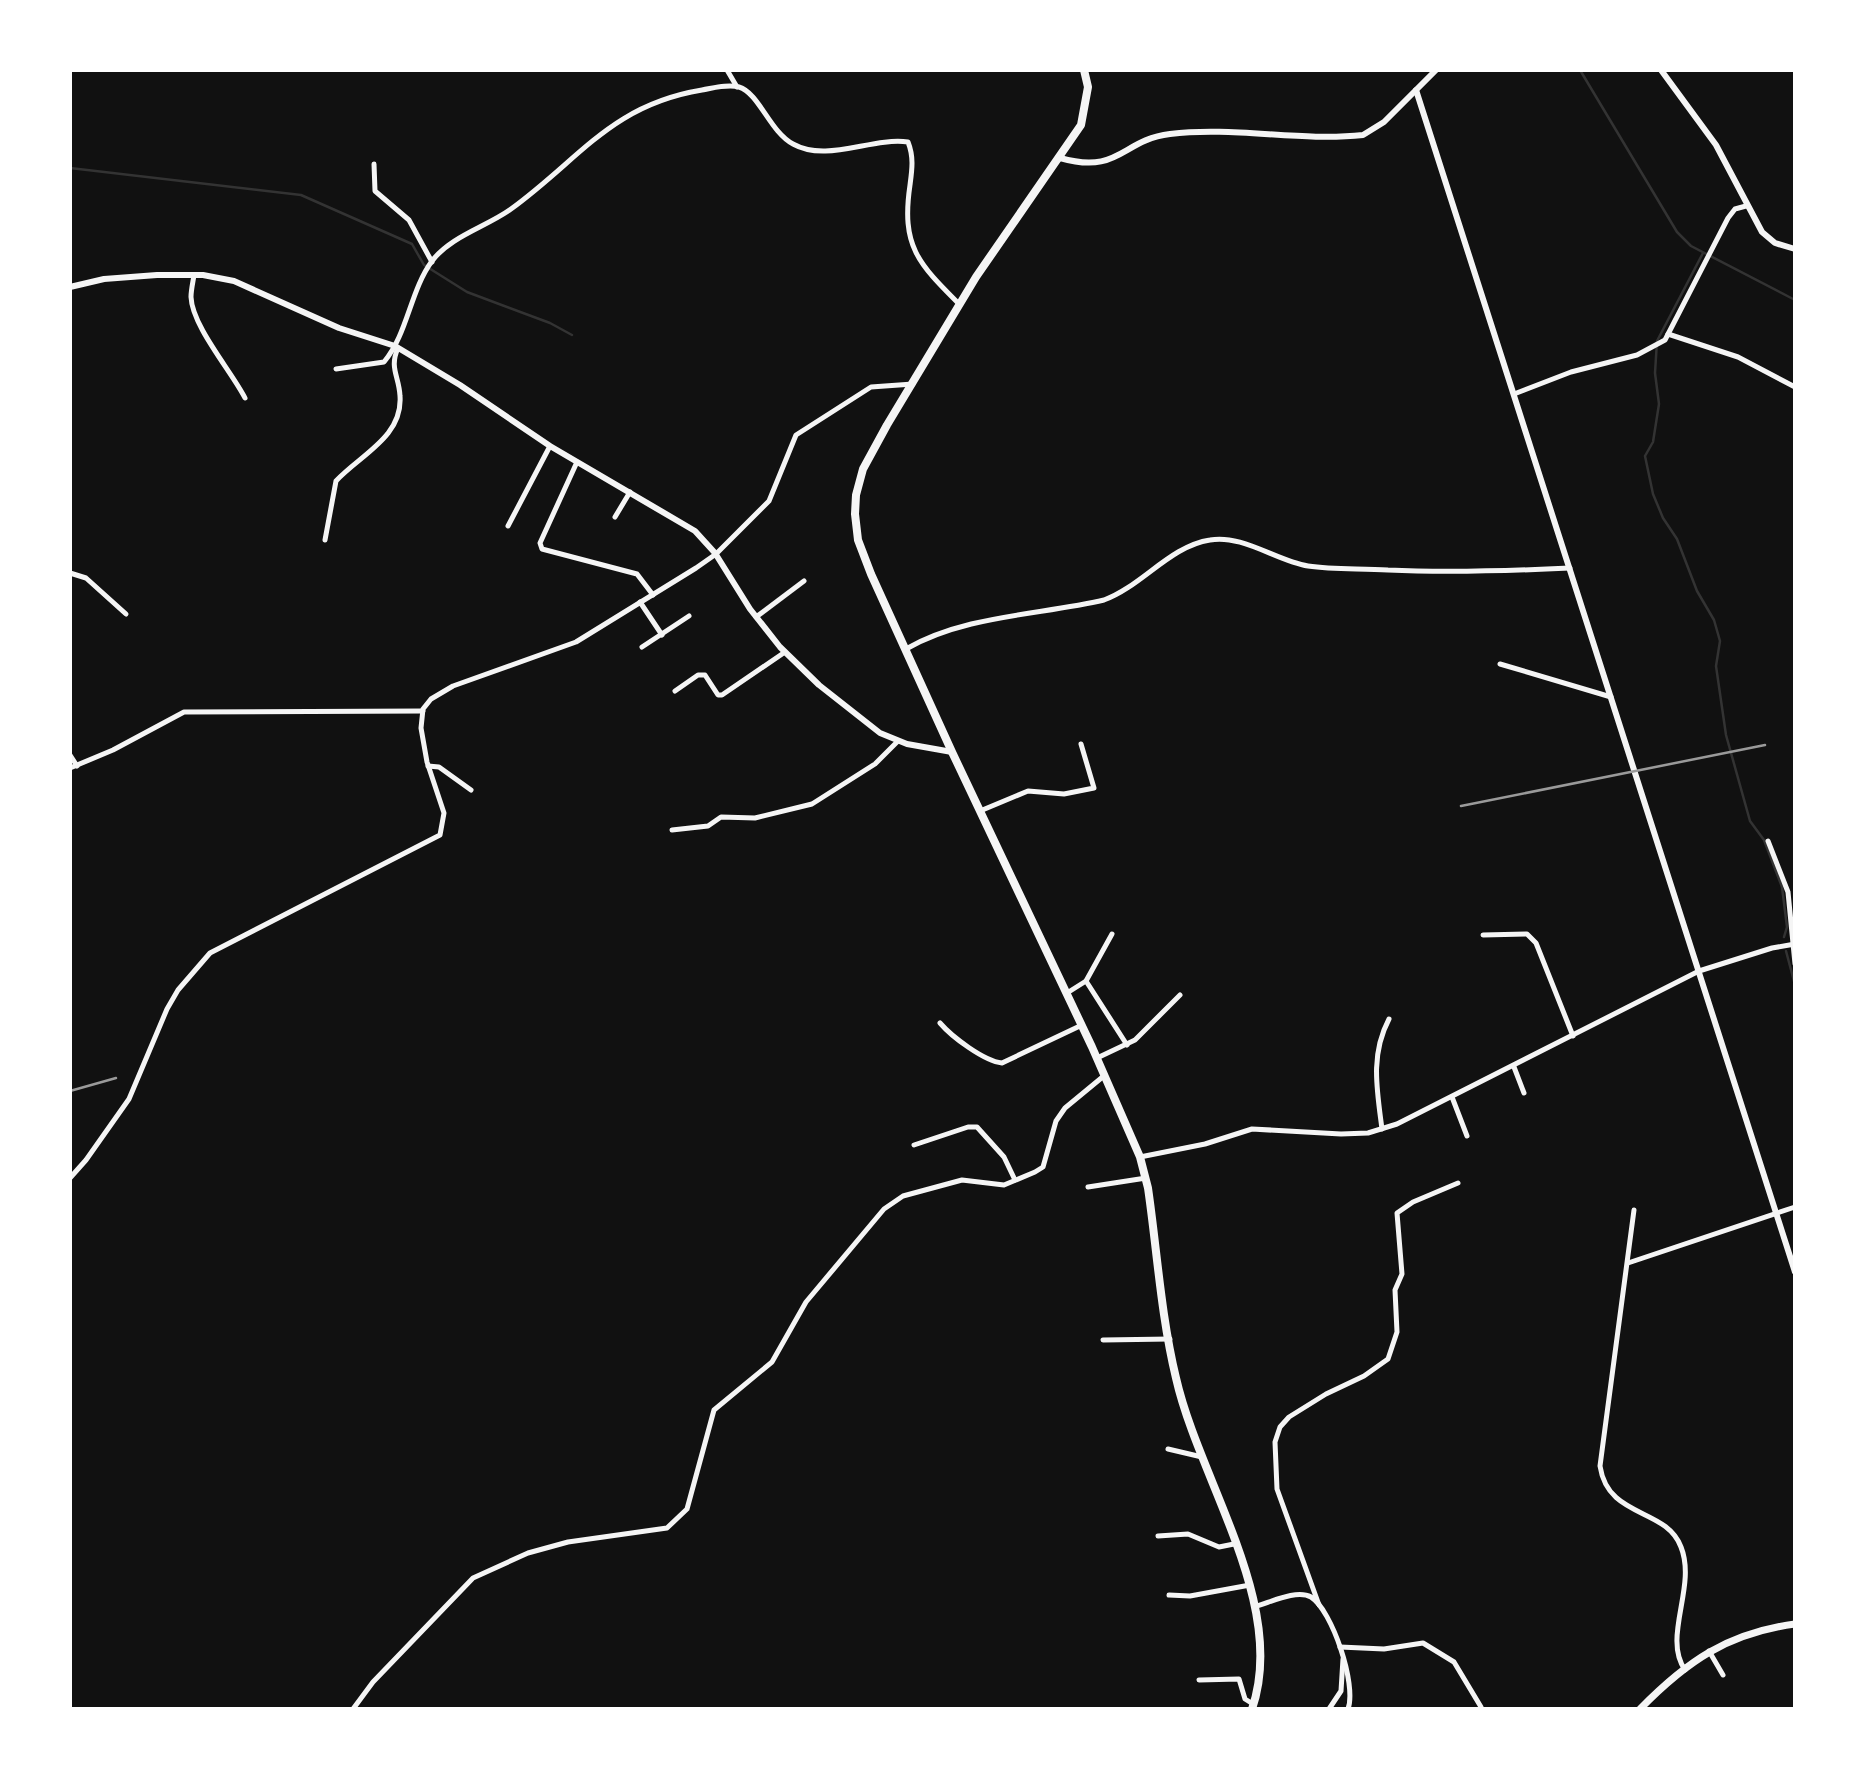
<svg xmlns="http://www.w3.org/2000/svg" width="1865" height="1779" font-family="'DejaVu Sans',sans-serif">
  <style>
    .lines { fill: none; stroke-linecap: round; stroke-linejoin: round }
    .stream { stroke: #333; stroke-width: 2.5 }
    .minor { stroke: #f5f5f5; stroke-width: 5 }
    .tertiary { stroke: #f5f5f5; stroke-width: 6 }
    .secondary { stroke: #f5f5f5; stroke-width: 7 }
    .trunk { stroke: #f5f5f5; stroke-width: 8 }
    .rail { stroke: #9a9a9a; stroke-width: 2.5 }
  </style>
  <rect width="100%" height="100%" fill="#111"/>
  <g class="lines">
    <g class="stream">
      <polyline points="1580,70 1677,232 1691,246 1795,300"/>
      <polyline points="70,168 301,195 412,244 424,265 467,292 550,323 572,335"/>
      <polyline points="1703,253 1657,341 1655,373 1659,404 1653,442 1645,456 1653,494 1663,518 1677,539 1697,591 1714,620 1720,641 1716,666 1726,735 1750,821 1764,840 1782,887 1787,927 1784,937"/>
      <polyline points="1786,951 1795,985"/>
    </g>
    <g class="minor">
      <polyline points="727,70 737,87"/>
      <polyline points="374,164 375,191 409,220 432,262"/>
      <path d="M194 275C193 282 191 290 191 297 192 326 232 372 245 398"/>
      <polyline points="1668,334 1738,357 1795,387"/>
      <path d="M336 369 384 362C408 333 410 291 432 261 451 236 486 227 511 209 580 159 611 105 702 90 714 88 727 84 739 87 759 93 770 132 793 144 827 163 871 137 908 142 914 157 912 170 910 185 901 246 918 263 959 304"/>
      <polyline points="1514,394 1571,372 1637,355 1665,340 1728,218 1735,209 1746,206"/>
      <polyline points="577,462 540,543 542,549 637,574 653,595"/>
      <polyline points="615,517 630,492"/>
      <polyline points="508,526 550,446"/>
      <path d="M325 540 336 481C360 455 403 437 400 396 399 376 389 368 398 348"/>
      <polyline points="70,573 86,578 126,614"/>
      <polyline points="640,602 662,635"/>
      <polyline points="756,617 804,581"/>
      <polyline points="642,647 689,616"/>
      <path d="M906 649C965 615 1040 615 1104 600 1142 586 1170 546 1210 540 1242 534 1277 561 1308 566 1335 570 1361 568 1388 570 1449 573 1509 571 1570 568"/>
      <polyline points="1500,664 1611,697"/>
      <polyline points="675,691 698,675 705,675 718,695 722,695 785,652"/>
      <polyline points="70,755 77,766"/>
      <polyline points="428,766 439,767 471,790"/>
      <polyline points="70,768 113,750 184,712 423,711"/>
      <polyline points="980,811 1028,791 1064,794 1094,788 1081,744"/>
      <polyline points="672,830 708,826 721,817 755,818 812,804 875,764 898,741"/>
      <polyline points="1768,841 1788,892 1795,964"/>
      <polyline points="1483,935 1527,934 1536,943 1573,1036"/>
      <polyline points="1086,981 1127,1045"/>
      <polyline points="1067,993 1086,981 1112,934"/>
      <path d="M940 1023C952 1037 984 1061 1002 1063L1082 1025"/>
      <polyline points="1097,1058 1135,1040 1180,995"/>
      <polyline points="1514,1067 1524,1093"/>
      <polyline points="1452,1097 1467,1136"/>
      <path d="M1382 1129C1377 1090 1370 1055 1389 1019"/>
      <polyline points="914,1145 968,1127 977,1127 1004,1157 1015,1180"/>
      <polyline points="1140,1157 1205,1144 1252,1129 1341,1134 1368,1133 1397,1124 1699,971 1772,948 1795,944"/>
      <polyline points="70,1178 86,1160 129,1099 167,1009 178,990 210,953 440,835 444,813 427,762 421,728 423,709 431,699 453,686 576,642 696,568 716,554 769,501 796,435 871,387 913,384"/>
      <polyline points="1088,1187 1146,1178"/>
      <path d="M1634 1210 1600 1466C1608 1519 1666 1507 1681 1547 1697 1587 1662 1637 1685 1670"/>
      <polyline points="1628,1263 1795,1207"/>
      <polyline points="1103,1340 1170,1339"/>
      <polyline points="1168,1449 1202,1457"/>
      <polyline points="1158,1536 1188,1534 1219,1547 1234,1544"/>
      <polyline points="1169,1595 1190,1596 1250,1585"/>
      <polyline points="1319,1605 1277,1489 1275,1442 1280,1427 1289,1417 1326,1394 1364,1376 1388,1359 1397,1332 1395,1290 1402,1274 1397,1213 1413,1202 1458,1183"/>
      <path d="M1257 1606C1271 1602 1297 1589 1311 1597 1332 1610 1357 1685 1348 1709"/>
      <polyline points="1340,1647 1384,1649 1423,1643 1454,1662 1481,1707"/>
      <polyline points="1709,1651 1723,1675"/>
      <polyline points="1199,1680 1239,1679 1245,1699 1253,1704"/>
      <polyline points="353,1709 373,1682 473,1578 528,1553 568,1542 667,1528 687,1509 714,1410 772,1362 806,1302 884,1209 903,1196 962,1180 1004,1185 1035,1172 1043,1167 1056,1121 1065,1108 1105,1075"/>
      <polyline points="1329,1709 1341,1691 1343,1659"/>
    </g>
    <g class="tertiary">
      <polyline points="1661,70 1716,145 1762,232 1775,243 1795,249"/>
      <polyline points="1416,90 1795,1272"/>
      <path d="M1060 158C1120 175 1121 140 1170 134 1234 126 1299 142 1363 135L1384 122 1436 70"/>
      <polyline points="70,287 104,279 157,275 203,275 234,281 339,328 395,346 460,385 550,446 695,531 715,553 750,609 780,647 819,685 880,733 907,744 952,752"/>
    </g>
    <path class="secondary" d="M1640 1709C1687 1661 1728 1633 1795 1624"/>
    <path class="trunk" d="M1084 70 1088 87 1081 125 976 277 887 425 863 469 856 495 855 514 858 540 871 574 952 752 1092 1047 1140 1157 1148 1188C1157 1250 1161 1316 1176 1378 1199 1480 1288 1605 1252 1709"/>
    <g class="rail">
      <polyline points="1461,806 1765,745"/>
      <polyline points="70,1091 116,1078"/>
    </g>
  </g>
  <rect width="1865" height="1779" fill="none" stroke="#ffffff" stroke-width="144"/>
</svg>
